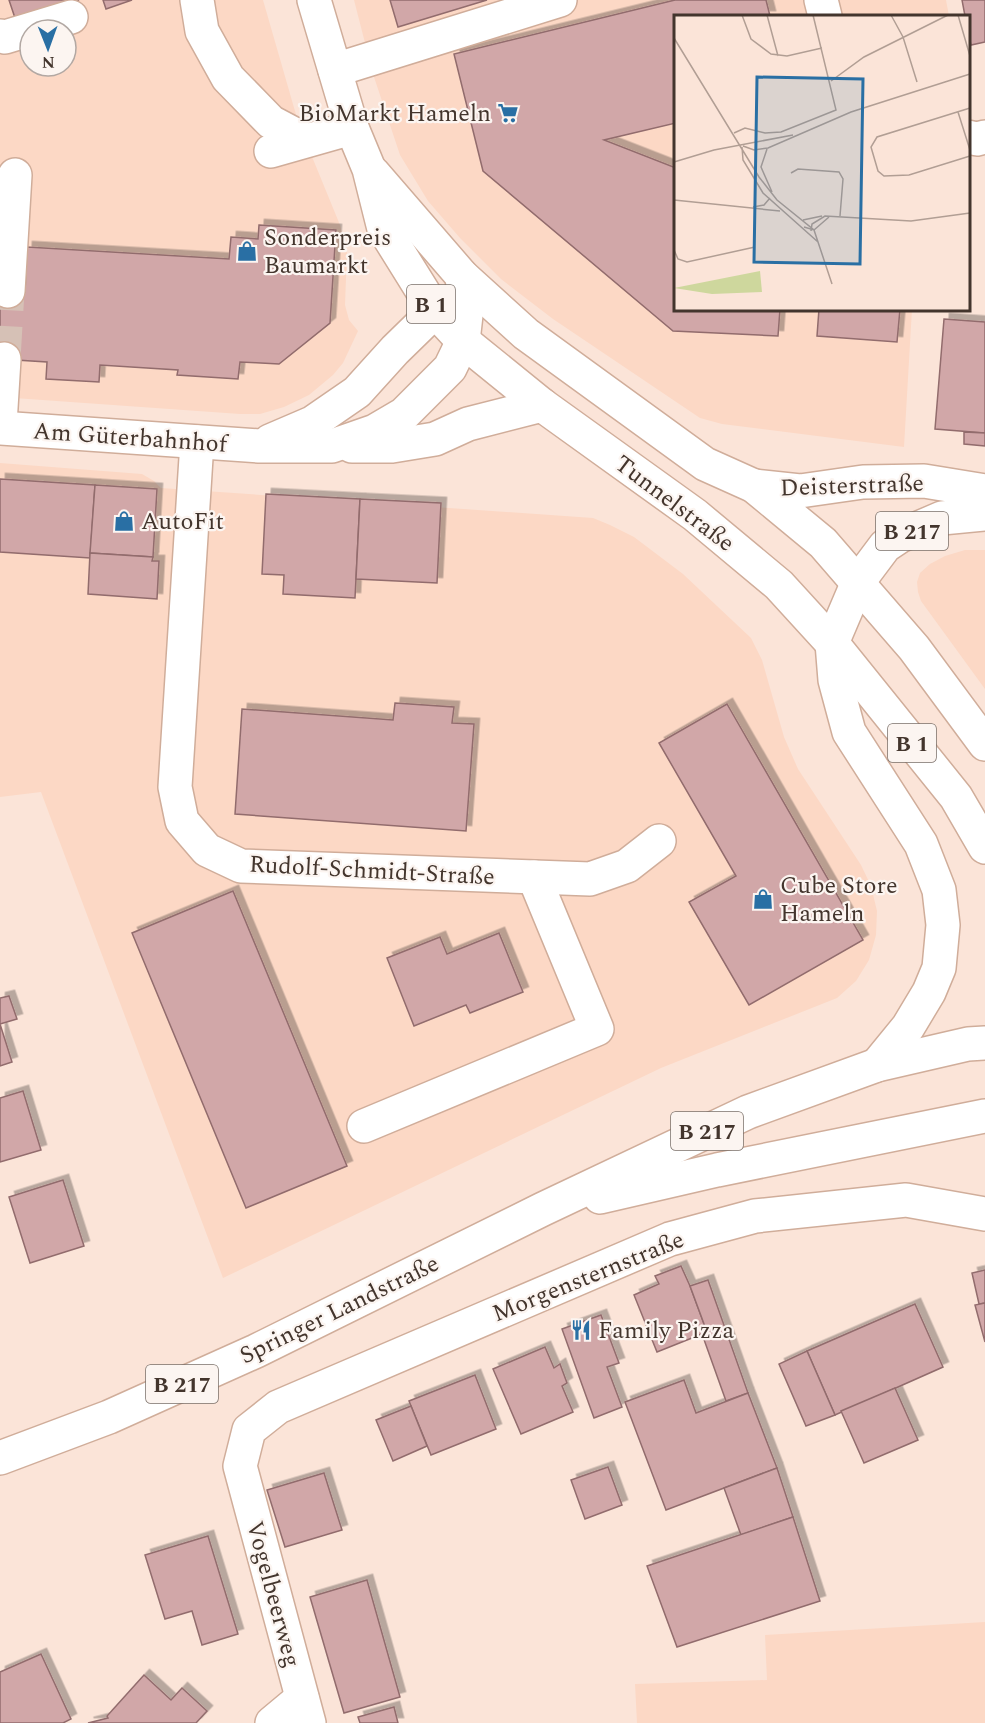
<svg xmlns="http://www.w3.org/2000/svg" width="985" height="1723" font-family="Spectral,serif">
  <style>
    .built { fill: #fcd8c5; fill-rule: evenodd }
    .building { fill: #d1a7a8; stroke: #926c6d; stroke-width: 1.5; filter: url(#shadow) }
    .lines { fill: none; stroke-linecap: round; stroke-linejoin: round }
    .minor-tunnel { stroke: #d6c1b6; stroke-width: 33; stroke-dasharray: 33 16; stroke-linecap: butt }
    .minor-casing { stroke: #d0ad9a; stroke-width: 36 }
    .major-casing { stroke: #d0ad9a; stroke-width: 36 }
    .minor { stroke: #fff; stroke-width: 33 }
    .major { stroke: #fff; stroke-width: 33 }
    .labels { text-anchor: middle; stroke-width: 4.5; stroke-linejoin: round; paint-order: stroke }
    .shield { fill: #fcf5f1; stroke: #7a6f68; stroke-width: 1.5 }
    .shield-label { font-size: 22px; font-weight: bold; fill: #43352d }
    .poi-label { font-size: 24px; fill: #43352d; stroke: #fcf5f1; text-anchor: start }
    .street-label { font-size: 24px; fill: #43352d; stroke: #fcf5f1 }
    .inset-road { fill: none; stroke: #b19e94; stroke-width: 1.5 }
    .view { fill: #296fa4; fill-opacity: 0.15; stroke: #296fa4; stroke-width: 3 }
    .inset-edge { fill: none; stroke: #43352d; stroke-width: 3 }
  </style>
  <defs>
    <filter id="shadow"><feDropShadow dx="5.5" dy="-5.5" stdDeviation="0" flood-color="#0004"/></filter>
  </defs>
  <rect width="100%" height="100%" fill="#fbe4d8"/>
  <g class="built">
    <path d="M0 0H263L299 125 340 225 347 252 345 305 349 320 358 331 343 363 333 375 309 395 284 407 260 414H240L0 397ZM30 30H66V66H30Z"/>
    <polygon points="354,0 946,0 949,16 676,16 676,309 912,309 904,447 722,424 700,418 553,319 501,279 460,238 428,201 400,155 373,74"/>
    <polygon points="0,463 142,474 154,481 161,488 593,518 610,525 634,537 683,574 751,638 762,660 784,737 798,769 861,865 871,886 877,911 876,935 869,960 856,981 837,998 661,1068 223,1278 41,792 0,797"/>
    <polygon points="965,550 985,550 985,689 921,601 918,592 917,582 920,573 930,564 945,556"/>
    <polygon points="985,1622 985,1723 637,1723 635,1684 767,1680 765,1635"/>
  </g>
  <g class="building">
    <polygon points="9,0 79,0 16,21"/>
    <polygon points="103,0 132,0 106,9"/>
    <polygon points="390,0 487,0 398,27"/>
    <polygon points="675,0 766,0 770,16 676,16 676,123 604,140 676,168 676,309 780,309 778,336 673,331 483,171 454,54"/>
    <polygon points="962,0 985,0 985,42 971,45 968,33 968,16 965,16"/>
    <polygon points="259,225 336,230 330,323 279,364 240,362 238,379 177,375 178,370 100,365 99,382 46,379 47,362 0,359 0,291 25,292 27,247 229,259 231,237 258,239"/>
    <polygon points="819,309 900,309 897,342 817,336"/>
    <polygon points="944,319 985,322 985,433 935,429"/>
    <polygon points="964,432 985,433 985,446 964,444"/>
    <polygon points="0,479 95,485 90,558 0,552"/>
    <polygon points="95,485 157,489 153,557 90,553"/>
    <polygon points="266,494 360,499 355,598 283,594 284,575 262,574"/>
    <polygon points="360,499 441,503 437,583 356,579"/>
    <polygon points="90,553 153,557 152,561 159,561 157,599 88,594"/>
    <polygon points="395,703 454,707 452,723 474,724 466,831 235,814 242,709 393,720"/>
    <polygon points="727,704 863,940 749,1005 689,902 736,876 659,743"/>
    <polygon points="233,891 347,1166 246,1208 132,933"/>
    <polygon points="499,933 523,992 470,1013 466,1005 414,1026 387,958 440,937 447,954"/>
    <polygon points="9,996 17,1019 0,1024 12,1062 0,1066 0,998"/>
    <polygon points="23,1091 41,1150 0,1162 0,1098"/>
    <polygon points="63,1180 84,1246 30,1263 9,1197"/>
    <polygon points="681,1266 690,1286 707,1332 657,1352 634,1295 659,1284 655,1276"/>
    <polygon points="985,1270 985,1303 979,1304 972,1273"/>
    <polygon points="708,1280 748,1393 726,1401 702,1334 707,1332 690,1286"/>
    <polygon points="985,1303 985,1342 975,1305"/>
    <polygon points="915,1304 943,1367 835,1415 807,1351"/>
    <polygon points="601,1315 619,1363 607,1367 622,1407 594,1418 562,1329"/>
    <polygon points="545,1347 554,1368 560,1364 567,1383 562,1386 573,1412 521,1434 493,1369"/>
    <polygon points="807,1351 835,1415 806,1426 779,1364"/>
    <polygon points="475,1375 496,1429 431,1455 409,1401"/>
    <polygon points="684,1380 696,1413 748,1393 777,1468 666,1510 625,1402"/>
    <polygon points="895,1388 918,1440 864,1463 841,1411"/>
    <polygon points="411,1406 427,1446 393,1461 376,1420"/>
    <polygon points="608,1467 622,1505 585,1519 571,1480"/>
    <polygon points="777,1468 793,1517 741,1535 724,1488"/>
    <polygon points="324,1473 342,1530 285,1547 267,1490"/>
    <polygon points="793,1517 820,1601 677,1647 647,1566"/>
    <polygon points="208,1536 238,1634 202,1645 192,1611 165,1619 145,1555"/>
    <polygon points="367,1580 400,1697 344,1713 310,1597"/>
    <polygon points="41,1654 71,1719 63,1723 0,1723 0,1672"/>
    <polygon points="144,1675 171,1700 182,1688 207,1711 196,1723 88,1723 108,1718 107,1716"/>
    <polygon points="394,1707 398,1723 360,1723 358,1717"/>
  </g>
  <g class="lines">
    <polyline class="minor-tunnel" points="4,359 8,291"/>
    <g class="minor-casing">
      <g id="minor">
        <polyline points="197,0 202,31 228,78 271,122 305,140"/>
        <polyline points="821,0 825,16"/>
        <polyline points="0,36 5,37 71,17"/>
        <polyline points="335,70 560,0"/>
        <polyline points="968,137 977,139 985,137"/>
        <polyline points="271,151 352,128"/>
        <polyline points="8,291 15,175"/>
        <polyline points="0,424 4,359"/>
        <polyline points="0,428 259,446 332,446 375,431 404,414 450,368 463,341 466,315 462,276"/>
        <polyline points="270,441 312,423 357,392 395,350 435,311 461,315"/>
        <polyline points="197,442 175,787 182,821 207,850 241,866 590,879 627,866 659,841"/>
        <polyline points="352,446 392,446 435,439 468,424 542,405"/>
        <polyline points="364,1126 597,1029 534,877"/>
        <polyline points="272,1723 302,1698"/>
        <polyline points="309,1723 240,1466 249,1430 278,1407 670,1239 755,1216 906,1200 985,1214"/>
      </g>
    </g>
    <g class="major-casing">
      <g id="major">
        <polyline points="314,0 352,128 369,169 384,229 435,311 463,341 542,405 695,515 779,585 832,643 956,797 985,847"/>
        <polyline points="373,173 462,276 526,334 705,464 754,486 823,543 914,648 985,744"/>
        <polyline points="754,486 800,491 863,482 924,481 985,491"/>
        <polyline points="877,1065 908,1027 929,992 939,968 943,925 939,890 921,844 849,732 835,680 832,643 858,582 885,546 900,536 942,518 985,514"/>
        <polyline points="600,1197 717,1170 985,1116"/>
        <polyline points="0,1458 109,1417 256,1351 543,1209 748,1112 877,1065 968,1044 985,1043"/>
      </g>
    </g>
    <use href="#minor" class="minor"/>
    <use href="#major" class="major"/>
  </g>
  <defs>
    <g id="supermarket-bare" transform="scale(1.62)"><path d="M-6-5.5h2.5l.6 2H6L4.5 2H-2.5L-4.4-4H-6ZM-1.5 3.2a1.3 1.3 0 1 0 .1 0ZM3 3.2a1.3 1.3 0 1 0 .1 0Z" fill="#296fa4" stroke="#fcf5f1" stroke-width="2.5" paint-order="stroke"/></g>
    <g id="shop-bare" transform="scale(1.62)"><path d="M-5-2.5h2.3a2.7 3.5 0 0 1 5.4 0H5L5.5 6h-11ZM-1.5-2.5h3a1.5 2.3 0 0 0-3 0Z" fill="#296fa4" stroke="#fcf5f1" stroke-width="2.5" paint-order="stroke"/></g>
    <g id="restaurant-bare" transform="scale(1.62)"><path d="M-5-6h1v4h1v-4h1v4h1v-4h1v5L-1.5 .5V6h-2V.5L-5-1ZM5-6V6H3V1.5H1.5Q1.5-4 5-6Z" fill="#296fa4" stroke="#fcf5f1" stroke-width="2.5" paint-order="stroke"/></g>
  </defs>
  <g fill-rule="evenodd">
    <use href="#supermarket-bare" x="508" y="113"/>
    <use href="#shop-bare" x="247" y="251"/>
    <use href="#shop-bare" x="124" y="521"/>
    <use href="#shop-bare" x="763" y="899"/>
    <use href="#restaurant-bare" x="581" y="1330"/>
  </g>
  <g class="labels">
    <g class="shield">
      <rect x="407" y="285" width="48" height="38" rx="4.5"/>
      <rect x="876" y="512" width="72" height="38" rx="4.5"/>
      <rect x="888" y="724" width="48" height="38" rx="4.5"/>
      <rect x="671" y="1112" width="72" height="38" rx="4.5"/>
      <rect x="146" y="1365" width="72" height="38" rx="4.5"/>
    </g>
    <g class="shield-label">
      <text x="431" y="312">B 1</text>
      <text x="912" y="539">B 217</text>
      <text x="912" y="751">B 1</text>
      <text x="707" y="1139">B 217</text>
      <text x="182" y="1392">B 217</text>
    </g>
    <g class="poi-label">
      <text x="491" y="121" text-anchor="end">BioMarkt Hameln</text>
      <text x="264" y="245">Sonderpreis<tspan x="264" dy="28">Baumarkt</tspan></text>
      <text x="141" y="529">AutoFit</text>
      <text x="780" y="893">Cube Store<tspan x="780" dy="28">Hameln</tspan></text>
      <text x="598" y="1338">Family Pizza</text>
    </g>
    <g class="street-label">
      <text transform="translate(130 437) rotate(4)" y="8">Am Güterbahnhof</text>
      <text transform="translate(852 485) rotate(-2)" y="8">Deisterstraße</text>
      <text transform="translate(675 503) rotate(37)" y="8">Tunnelstraße</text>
      <text transform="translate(372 870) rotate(3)" y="8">Rudolf-Schmidt-Straße</text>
      <text transform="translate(588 1276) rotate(-22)" y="8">Morgensternstraße</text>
      <text transform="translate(339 1309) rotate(-26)" y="8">Springer Landstraße</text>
      <text transform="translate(274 1594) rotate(75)" y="8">Vogelbeerweg</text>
    </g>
  </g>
  <g transform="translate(674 15)">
    <rect width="296" height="296" fill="#fbe4d8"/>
    <path d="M86 256 88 277 38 279 0 273Z" fill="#ced79d"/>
    <path class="inset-road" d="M68 0 77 24 97 39 113 41 148 33M93 0 104 41M217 0 229 22 243 67M284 0 296 41M0 23 85 162 103 185 140 215 158 269M157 66 190 42 274 0M296 93 203 122 197 132 204 156 210 161 235 160 296 141M284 97 296 135M60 118 71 113 91 118 107 117 162 95 139 0M69 131 80 135 94 133 177 97 296 59M68 132 69 145 89 178 144 227M93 134 87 152 98 177M0 147 40 135 119 120M117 158 124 154 165 157 169 164 166 201M0 185 106 196M79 192 90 190 96 183M129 205 148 201M130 212 140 215 155 202M137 216 138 209 151 201 237 206 296 198M0 235 4 244 13 247 81 232"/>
    <path class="view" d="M83 62 189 64 186 249 80 247Z"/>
    <rect width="296" height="296" class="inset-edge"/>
  </g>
  <g transform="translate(48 48) rotate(179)"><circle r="28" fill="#fcf5f1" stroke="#b2a8a3" stroke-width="1.5"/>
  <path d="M0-4.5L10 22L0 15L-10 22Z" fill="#296fa4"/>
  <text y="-9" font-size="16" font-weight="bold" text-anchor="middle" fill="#43352d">N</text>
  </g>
</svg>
